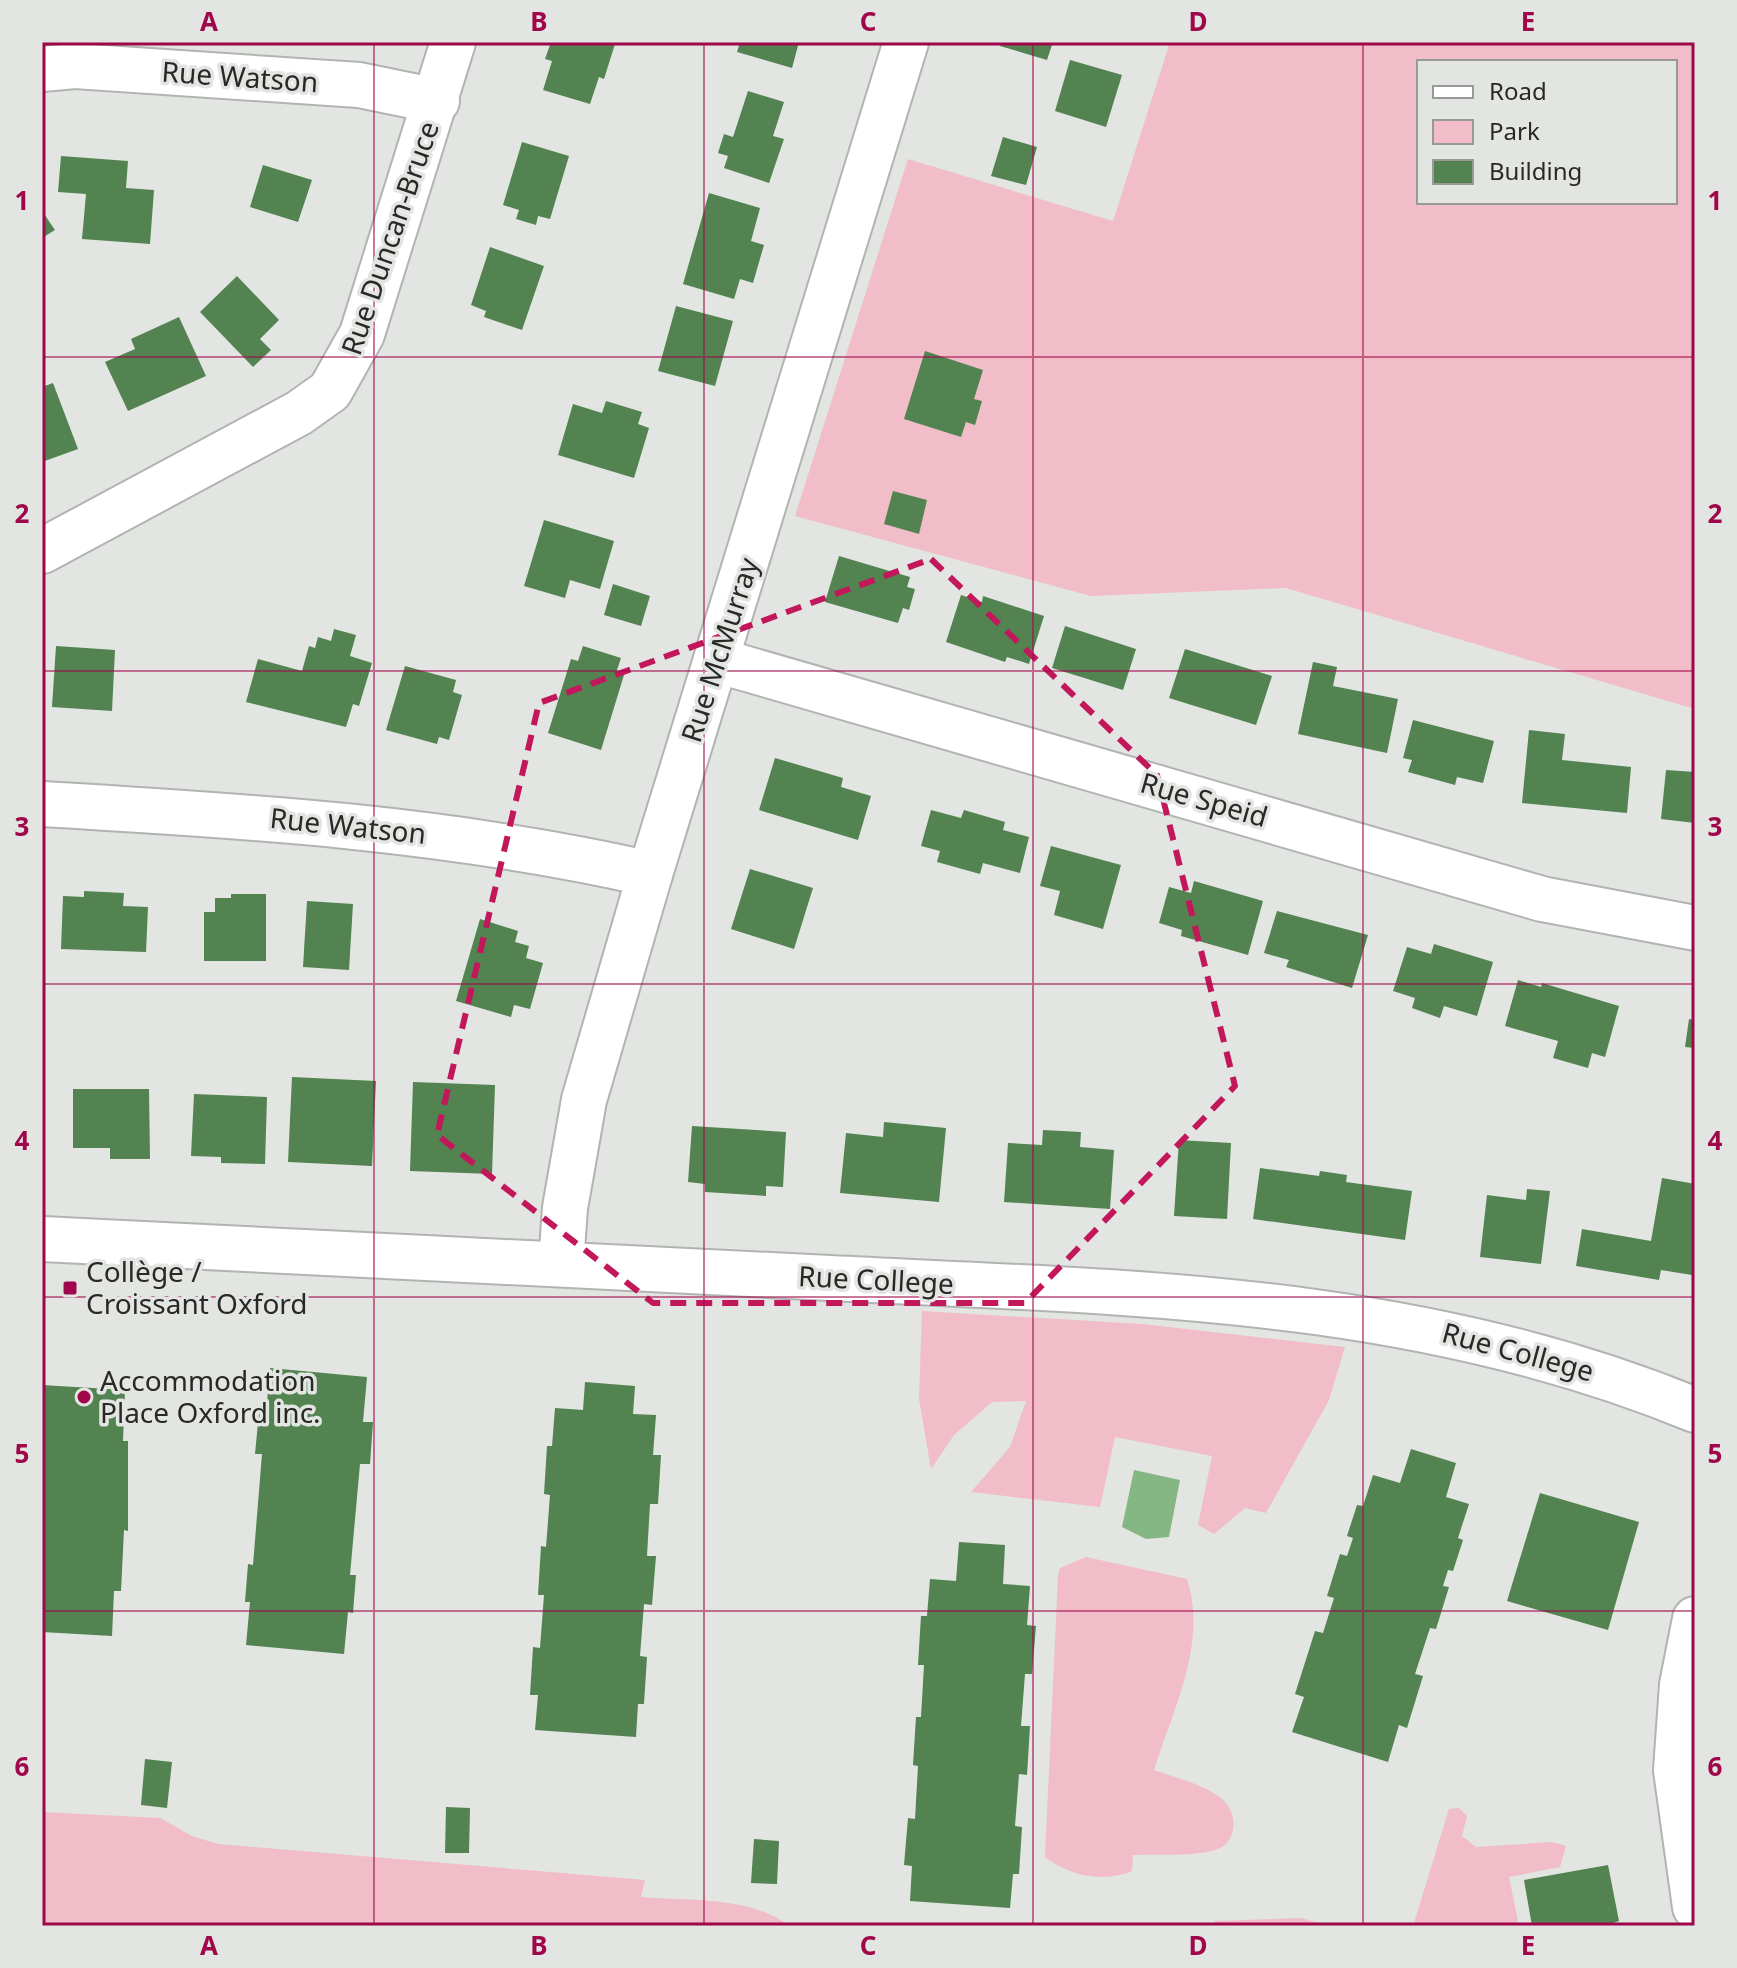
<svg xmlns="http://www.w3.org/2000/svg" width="1737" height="1968" font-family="'Noto Sans',sans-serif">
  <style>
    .green { fill: #f0bdc8; fill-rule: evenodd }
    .water { fill: #84b783 }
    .building { fill: #528351 }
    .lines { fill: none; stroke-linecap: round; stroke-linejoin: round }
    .minor-casing { stroke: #b1b4b1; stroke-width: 48 }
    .path { stroke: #9c9e9b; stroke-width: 5; stroke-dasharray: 6 4; stroke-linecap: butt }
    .minor { stroke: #fff; stroke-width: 44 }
    .marked { fill: none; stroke: #c2185b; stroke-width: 6; stroke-dasharray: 16 10; stroke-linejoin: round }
    .grid { fill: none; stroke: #a0074b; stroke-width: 2; stroke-opacity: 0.55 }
    .poi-dot { fill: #a0074b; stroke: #e2e5e2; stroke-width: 3 }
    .labels { text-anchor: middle; stroke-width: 7; stroke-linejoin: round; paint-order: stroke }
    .street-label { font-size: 28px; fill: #282927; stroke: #e2e5e2 }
    .poi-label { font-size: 28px; fill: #282927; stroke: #e2e5e2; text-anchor: start }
    .neatline { fill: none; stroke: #a0074b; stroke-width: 3 }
    .grid-label { font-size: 26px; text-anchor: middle; font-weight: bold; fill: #a0074b }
  </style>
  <rect width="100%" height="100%" fill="#e2e5e2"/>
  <g class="green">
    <path d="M1170 42H1695V709L1286 588 1091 596 795 516 908 159 1113 221ZM1419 62H1675V202H1419Z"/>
    <polygon points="922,1311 1142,1324 1345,1347 1329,1400 1266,1513 1245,1508 1214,1534 1198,1525 1212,1456 1115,1437 1100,1507 971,1492 1010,1447 1026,1401 992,1402 954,1435 931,1469 919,1399"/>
    <path d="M1086 1557 1187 1579C1208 1643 1173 1709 1154 1770 1183 1781 1244 1791 1232 1834 1229 1842 1223 1848 1215 1850 1190 1857 1158 1854 1133 1855L1132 1871C1102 1883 1070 1876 1045 1857L1058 1576 1060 1568Z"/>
    <polygon points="1459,1808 1467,1816 1462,1836 1476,1847 1552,1842 1566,1846 1560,1867 1509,1877 1519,1926 1413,1926 1449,1809"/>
    <path d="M42 1812 160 1818 192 1836 218 1844 645 1880 641 1897C686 1901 752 1896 789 1926H42Z"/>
    <polygon points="1301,1918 1330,1926 1212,1926 1215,1921"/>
  </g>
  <polygon class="water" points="1134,1470 1180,1480 1169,1537 1146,1539 1122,1527"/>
  <g class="building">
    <polygon points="551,42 615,44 604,79 599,77 590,104 543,90 552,61 545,59"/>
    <polygon points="740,42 799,42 792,68 737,52"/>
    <polygon points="1001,42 1053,42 1047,60 1000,46"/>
    <polygon points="1070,60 1122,75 1106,127 1055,111"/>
    <polygon points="748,91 784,102 773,136 784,139 769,183 724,168 728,156 718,153 724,134 733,137"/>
    <polygon points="1003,137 1037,147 1026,185 991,176"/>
    <polygon points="522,142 569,156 550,219 538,216 536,225 516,219 519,210 503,205"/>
    <polygon points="61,156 128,161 126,188 154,190 150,244 82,239 86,194 58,192"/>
    <polygon points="263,165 312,180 298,222 250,207"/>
    <polygon points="709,193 760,208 751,241 764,245 753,283 740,279 734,299 683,284"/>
    <polygon points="42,211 55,230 42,238"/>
    <polygon points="490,247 544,266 522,330 484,317 486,311 471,305"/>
    <polygon points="237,276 279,320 260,339 271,350 253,367 200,312"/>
    <polygon points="676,306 733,321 715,386 658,371"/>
    <polygon points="179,317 206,376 128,411 105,362 135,349 131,339"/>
    <polygon points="925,351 983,370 974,399 982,401 975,425 966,422 961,437 904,419"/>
    <polygon points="53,383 78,449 42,462 42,387"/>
    <polygon points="606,401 642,412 638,424 649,428 634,478 558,455 573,404 602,413"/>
    <polygon points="893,491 927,500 919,534 884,524"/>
    <polygon points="544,520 614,541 600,589 570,580 565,598 524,586"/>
    <polygon points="839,556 910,577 907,587 915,589 909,610 903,608 898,623 825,602"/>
    <polygon points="613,584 650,596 641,626 604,615"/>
    <polygon points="961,595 982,602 983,596 1044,616 1029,664 1007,657 1005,662 946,642"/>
    <polygon points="1065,626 1136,649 1123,690 1052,668"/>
    <polygon points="334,629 356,635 350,656 372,663 359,706 353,704 346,727 246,702 258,659 302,671 309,646 315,648 318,637 331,641"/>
    <polygon points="56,646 115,650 112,711 52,707"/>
    <polygon points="583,646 621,658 616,673 624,675 601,750 548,733 571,659 578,661"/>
    <polygon points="1185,649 1272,676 1256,725 1169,698"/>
    <polygon points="1313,662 1337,667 1333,686 1398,699 1387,753 1298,734"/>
    <polygon points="405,666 456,680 453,692 462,695 449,740 439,737 437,744 386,730"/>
    <polygon points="1413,720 1494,741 1483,783 1457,777 1455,785 1408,772 1412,760 1403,758"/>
    <polygon points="1529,730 1565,734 1562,760 1631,767 1627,813 1522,803"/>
    <polygon points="775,758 843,778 841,787 871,796 858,840 759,810"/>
    <polygon points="1666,770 1695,772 1695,823 1661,819"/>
    <polygon points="931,810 961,818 964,810 1005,822 1003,830 1029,837 1020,873 983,863 980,874 937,862 940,851 921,846"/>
    <polygon points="1051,846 1121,865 1103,929 1054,915 1060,891 1040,886"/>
    <polygon points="750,869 813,888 794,949 731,929"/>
    <polygon points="1194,881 1263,901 1248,955 1181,936 1182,930 1159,923 1169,887 1191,893"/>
    <polygon points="84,891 124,893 123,906 148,907 146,952 61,949 63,896 84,897"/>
    <polygon points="231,894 266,894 266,961 204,961 204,912 215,912 215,898 231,898"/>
    <polygon points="307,901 353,904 349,970 303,967"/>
    <polygon points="1277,911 1368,935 1352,988 1286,967 1289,960 1264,953"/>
    <polygon points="480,919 518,931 515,942 529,946 526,958 543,963 530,1009 514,1005 511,1017 456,1001"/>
    <polygon points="1434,944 1493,962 1477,1016 1444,1006 1440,1018 1412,1008 1415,998 1393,991 1407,947 1431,954"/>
    <polygon points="1518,980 1541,987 1542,983 1619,1006 1605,1057 1592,1053 1588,1068 1553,1058 1558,1041 1505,1026"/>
    <polygon points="1689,1019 1695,1020 1695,1048 1685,1047"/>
    <polygon points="292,1077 376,1081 372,1166 288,1162"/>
    <polygon points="413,1082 495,1085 492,1174 410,1171"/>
    <polygon points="73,1089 149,1089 150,1159 110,1159 110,1148 73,1148"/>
    <polygon points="194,1094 267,1097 265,1164 221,1163 221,1157 191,1156"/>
    <polygon points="884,1122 946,1128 939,1202 840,1193 846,1133 883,1137"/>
    <polygon points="692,1126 786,1132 783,1187 766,1186 766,1196 705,1192 705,1184 688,1182"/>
    <polygon points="1043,1130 1081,1132 1080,1147 1114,1150 1110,1209 1004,1202 1008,1143 1042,1145"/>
    <polygon points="1179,1140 1231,1143 1227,1219 1174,1216"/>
    <polygon points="1260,1168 1319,1176 1320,1171 1347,1175 1346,1182 1412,1191 1405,1240 1253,1219"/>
    <polygon points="1662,1178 1695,1184 1692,1275 1661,1270 1659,1280 1576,1266 1582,1229 1651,1241"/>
    <polygon points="1527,1189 1550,1191 1541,1264 1480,1257 1487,1195 1526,1200"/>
    <polygon points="270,1368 367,1377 363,1422 373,1422 370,1464 360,1464 350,1575 356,1575 353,1613 348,1612 344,1654 246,1645 250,1602 245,1602 248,1564 253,1565 262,1454 255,1454 259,1412 266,1413"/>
    <polygon points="585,1382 635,1386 633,1414 656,1415 653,1455 661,1455 658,1504 650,1504 647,1556 656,1556 652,1605 644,1604 640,1656 647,1657 644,1704 638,1704 636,1737 535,1730 538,1695 530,1695 533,1647 540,1648 544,1595 538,1595 541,1546 546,1547 550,1495 544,1494 547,1446 552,1446 555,1408 583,1410"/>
    <polygon points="42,1385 125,1390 123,1441 128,1441 128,1531 124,1530 121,1591 114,1591 112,1636 42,1632"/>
    <polygon points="1411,1449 1456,1463 1446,1497 1469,1504 1458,1538 1463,1540 1453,1571 1448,1570 1443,1586 1449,1587 1436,1629 1430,1628 1415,1674 1423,1676 1407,1728 1399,1725 1388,1762 1292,1732 1304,1697 1295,1694 1315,1631 1323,1633 1334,1598 1327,1596 1340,1554 1347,1556 1353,1538 1347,1536 1357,1505 1363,1506 1373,1475 1400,1483"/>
    <polygon points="1540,1493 1639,1522 1608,1630 1507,1601"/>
    <polygon points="959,1542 1005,1545 1003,1584 1030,1586 1027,1625 1036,1626 1032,1674 1025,1674 1021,1726 1030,1726 1027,1775 1019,1774 1015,1826 1022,1827 1019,1874 1013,1874 1010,1908 910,1901 912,1866 904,1865 908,1818 915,1819 918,1766 913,1765 916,1717 921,1717 924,1665 918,1665 921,1616 927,1616 930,1579 956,1581"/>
    <polygon points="145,1759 172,1762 167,1808 141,1805"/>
    <polygon points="446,1807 470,1808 469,1853 445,1853"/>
    <polygon points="754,1839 779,1841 777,1884 751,1883"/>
    <polygon points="1608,1865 1619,1921 1605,1926 1532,1926 1524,1880"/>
  </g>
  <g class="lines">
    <g class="minor-casing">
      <g id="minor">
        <polyline points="42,69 75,66 359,85 437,101"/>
        <polyline points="42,551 299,413 330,391 362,334 453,42"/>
        <polyline points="716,660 1542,899 1695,928"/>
        <path d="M42 804C248 816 448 828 650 874"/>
        <path d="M42 1239C305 1252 567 1265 830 1278 1129 1293 1413 1294 1695 1410"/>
        <polyline points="561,1264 565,1208 584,1100 650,874 906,42"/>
        <polyline points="1695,1619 1682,1685 1676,1770 1695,1907"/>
      </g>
    </g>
    <polyline class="path" points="1692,42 1695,43"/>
    <use href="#minor" class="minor"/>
  </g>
  <path class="marked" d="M931 559 1157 775 1235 1086 1025 1303H653L437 1135 539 703Z"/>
  <path class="grid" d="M374 42V1926M704 42V1926M1033 42V1926M1363 42V1926M42 357H1695M42 671H1695M42 984H1695M42 1297H1695M42 1611H1695"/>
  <g class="poi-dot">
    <rect x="62" y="1280" width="16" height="16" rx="4"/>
    <circle cx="84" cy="1397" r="8"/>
  </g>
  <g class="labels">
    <g class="street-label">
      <text transform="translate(240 77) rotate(4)" y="10">Rue Watson</text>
      <text transform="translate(390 238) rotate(-71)" y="10">Rue Duncan-Bruce</text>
      <text transform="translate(720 650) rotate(-72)" y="10">Rue McMurray</text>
      <text transform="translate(1204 800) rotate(16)" y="10">Rue Speid</text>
      <text transform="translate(348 826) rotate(6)" y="10">Rue Watson</text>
      <text transform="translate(876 1280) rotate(3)" y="10">Rue College</text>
      <text transform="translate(1518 1352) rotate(15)" y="10">Rue College</text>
    </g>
    <g class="poi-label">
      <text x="86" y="1282">Collège /<tspan x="86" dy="32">Croissant Oxford</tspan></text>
      <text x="100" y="1391">Accommodation<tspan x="100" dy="32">Place Oxford inc.</tspan></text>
    </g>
  </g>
  <rect width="1737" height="1968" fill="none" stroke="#e2e5e2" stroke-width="88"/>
  <rect x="1417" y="60" width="260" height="144" fill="#e2e5e2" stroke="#989a97" stroke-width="2"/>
  <rect x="1433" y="86" width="40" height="12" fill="#ffffff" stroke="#989a97" stroke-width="2"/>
  <text x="1489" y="100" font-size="24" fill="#282927">Road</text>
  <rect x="1433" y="120" width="40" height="24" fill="#f0bdc8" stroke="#989a97" stroke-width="2"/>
  <text x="1489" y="140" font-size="24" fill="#282927">Park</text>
  <rect x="1433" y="160" width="40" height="24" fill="#528351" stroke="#989a97" stroke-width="2"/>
  <text x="1489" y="180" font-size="24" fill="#282927">Building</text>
  <rect x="44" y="44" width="1649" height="1880" class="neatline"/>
  <g class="grid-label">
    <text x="209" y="31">A</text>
    <text x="539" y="31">B</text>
    <text x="868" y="31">C</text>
    <text x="1198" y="31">D</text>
    <text x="1528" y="31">E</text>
    <text x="22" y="210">1</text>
    <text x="1715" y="210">1</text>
    <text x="22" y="523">2</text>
    <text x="1715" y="523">2</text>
    <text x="22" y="836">3</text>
    <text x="1715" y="836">3</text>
    <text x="22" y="1150">4</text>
    <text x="1715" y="1150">4</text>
    <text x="22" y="1463">5</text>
    <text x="1715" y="1463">5</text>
    <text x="22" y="1776">6</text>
    <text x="1715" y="1776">6</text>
    <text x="209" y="1955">A</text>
    <text x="539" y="1955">B</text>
    <text x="868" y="1955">C</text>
    <text x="1198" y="1955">D</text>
    <text x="1528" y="1955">E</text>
  </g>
</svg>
